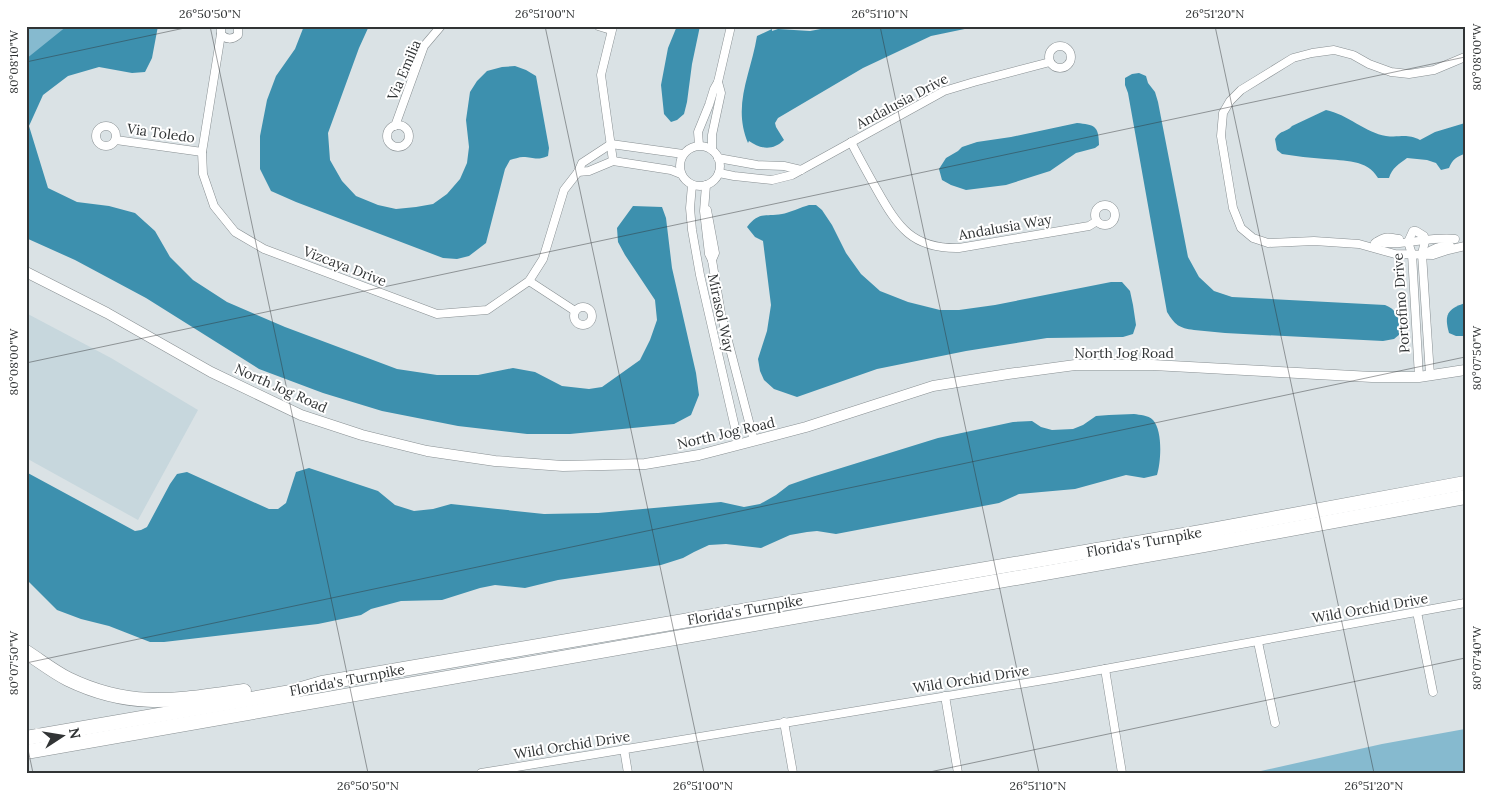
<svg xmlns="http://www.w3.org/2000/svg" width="1491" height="799" font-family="Lora,serif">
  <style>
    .built { fill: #c7d7dd }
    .green { fill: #86bacf }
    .water { fill: #3d90ae }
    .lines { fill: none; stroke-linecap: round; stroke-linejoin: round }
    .street-casing { stroke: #888f92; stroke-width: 9 }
    .secondary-casing { stroke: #888f92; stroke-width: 11 }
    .highway-casing { stroke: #888f92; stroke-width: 15 }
    .street { stroke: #fff; stroke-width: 8 }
    .secondary { stroke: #fff; stroke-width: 10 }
    .highway { stroke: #fff; stroke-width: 14 }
    .ticks { fill: none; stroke: #313435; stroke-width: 1; stroke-opacity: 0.45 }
    .labels { text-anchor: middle; stroke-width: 4; stroke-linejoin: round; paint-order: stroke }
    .street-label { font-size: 14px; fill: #313435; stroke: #fff }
    .neatline { fill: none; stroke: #313435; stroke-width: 2 }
    .ticks-label { font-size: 12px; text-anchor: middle; fill: #313435 }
  </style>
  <rect width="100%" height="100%" fill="#dae2e5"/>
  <polygon class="built" points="26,313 111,358 198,410 138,520 26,458"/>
  <g class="green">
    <polygon points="26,26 88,26 26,88"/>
    <polygon points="1465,729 1465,773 1252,773 1382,744"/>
  </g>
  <g class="water">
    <polygon points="67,26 158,26 152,58 145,72 132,73 99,67 68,76 43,95 29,126 48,188 77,202 109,206 135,213 155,231 170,257 193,280 227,302 285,327 397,369 437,375 478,375 513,368 535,372 562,386 589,389 602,387 640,360 650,340 657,320 655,300 625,255 618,242 617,228 633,206 662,207 666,218 672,268 696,373 699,395 691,415 674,424 570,434 527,434 458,426 382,411 323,393 259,369 146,298 75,260 26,238 26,59"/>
    <path d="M304 26H369L359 48 328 133 330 160 342 181 356 196 378 205 396 209 416 207 433 204 447 194 460 179 467 163 469 147 466 120 470 92 477 81 487 71 502 67 515 66 526 70 536 76 549 148 548 156C536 161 533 157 523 157 519 157 514 159 510 160L505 169 486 243 469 256 457 259 443 258 296 202 271 191 260 169V136L267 100 276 76 295 49Z"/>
    <polygon points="677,26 700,26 692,64 687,102 684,114 677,120 671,122 664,114 661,85 668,48"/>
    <path d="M837 26H979L931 36 863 68 778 118 775 123 776 127 784 140C773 151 760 149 749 141L748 143C732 105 751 74 757 36L772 29V31L778 29 810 31Z"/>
    <path d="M1139 73 1146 76 1148 83 1155 92 1158 102 1188 257 1199 277 1214 291 1232 297 1385 305C1397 309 1401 321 1400 334L1394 339 1383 341 1225 333 1194 330C1179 328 1175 325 1167 312L1128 93 1125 85V78L1132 74Z"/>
    <path d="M1326 110C1347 114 1366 133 1386 136 1400 138 1406 133 1420 140L1435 132 1465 123V154C1457 156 1452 160 1449 168L1441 170 1436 163 1427 160 1407 158C1399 164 1392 168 1389 178H1378C1367 159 1344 161 1325 159 1310 158 1296 156 1282 154L1277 150 1275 139C1281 129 1286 133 1292 126Z"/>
    <path d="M1077 123C1094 125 1099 125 1099 145L1095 148 1076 153 1050 171 1006 185 966 190 951 185 942 180 939 169 946 158 958 151 962 147 977 142 1011 137Z"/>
    <path d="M809 205H816L822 210 832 225 846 253 861 274 880 291 908 302 940 310H959L995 305 1111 282H1122L1130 291 1133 305 1136 325 1133 334 1123 337 1047 338 966 351 877 369 797 397 774 389 764 380 760 371 758 359 767 331 771 305 763 241 755 237 747 227C759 211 765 217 782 214 788 213 802 207 809 205Z"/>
    <path d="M1465 303V336H1456L1449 333C1444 315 1447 309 1465 303Z"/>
    <path d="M1134 414C1140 415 1148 415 1153 420 1163 431 1161 462 1157 475L1144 478 1126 475 1075 489 1019 494 999 503 836 534 817 531 807 532 790 535 761 548 726 544 709 545 694 552 683 558 661 565 558 580 525 588 495 585 480 588 442 600 401 601 371 609 361 615 318 624 164 642H150L109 626 81 619 57 610 26 579V472L135 531 141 530 147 527 170 484 177 474 187 472 269 509H278L286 503 296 472 309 468 378 491 395 505 414 511 433 509 451 504 544 514 598 513 721 502 744 507 760 504 776 495 789 485 812 477 938 438 1013 422 1032 421 1041 427 1052 430 1073 429 1083 425 1096 416 1109 415Z"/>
  </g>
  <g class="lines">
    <g class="street-casing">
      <g id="street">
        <path d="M221 26V34C226 40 232 40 238 35V26"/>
        <polyline points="598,26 611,30"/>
        <polyline points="613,26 601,75 613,161"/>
        <polyline points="221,34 202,152 203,174 214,206 235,232 264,249 437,314 487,310 529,281 543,259 564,190 578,172 582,163 611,144 683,154"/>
        <circle cx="1060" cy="57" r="11"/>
        <polyline points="1465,57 1434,70 1409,74 1391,72 1369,64 1353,55 1334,50 1312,53 1293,58 1241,90 1230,101 1223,113 1221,136 1233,208 1241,228 1253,238 1268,243 1314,241 1359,244 1395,254 1433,255 1448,250 1465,246"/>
        <circle cx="398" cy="136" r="11"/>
        <polyline points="395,126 424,46 441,26"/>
        <circle cx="106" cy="136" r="10"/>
        <polyline points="116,140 202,152"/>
        <path d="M851 142C859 158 868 174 877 190 898 227 912 249 959 248L1089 226 1097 221"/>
        <polyline points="699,145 698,132 709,105 714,89 718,82 731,26"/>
        <circle cx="700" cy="166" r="20"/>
        <polyline points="712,150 712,135 721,93 718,82"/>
        <polyline points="718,158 757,165 784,166 801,170"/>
        <polyline points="613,161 671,170 681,174"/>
        <polyline points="578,172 589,171 613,161"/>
        <polyline points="719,173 734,176 772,180 792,175 944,91 974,82 1050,62"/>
        <polyline points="692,185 690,208 692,230 700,275 739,445"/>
        <polyline points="706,185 704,211 709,254 712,260 721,314 754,441"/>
        <circle cx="1105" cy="215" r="10"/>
        <polyline points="707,210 715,253 712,260"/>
        <path d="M1377 242C1403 247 1429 236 1455 239"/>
        <path d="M1375 243C1385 236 1387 237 1399 239"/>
        <path d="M1424 255C1432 249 1440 245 1450 246"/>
        <polyline points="529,281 575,311"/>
        <circle cx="583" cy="316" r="9"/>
        <polyline points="1419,377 1412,254 1408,242 1413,231 1416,231 1424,236 1425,241 1422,254 1430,375"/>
        <polyline points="1417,612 1433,692"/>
        <polyline points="1258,642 1275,723"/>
        <polyline points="1105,669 1122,773"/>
        <polyline points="945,696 958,773"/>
        <polyline points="784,722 793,773"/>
        <polyline points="624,749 628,773"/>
        <polyline points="481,773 1056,678 1465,603"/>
      </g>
    </g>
    <g class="secondary-casing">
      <polyline id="secondary" points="26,272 107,313 211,372 301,415 362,435 427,451 495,461 563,466 645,464 699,455 806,427 933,386 1008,374 1075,365 1153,365 1372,377 1419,377 1465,370"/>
    </g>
    <g class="highway-casing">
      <g id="highway">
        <path d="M26 652C40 661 54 672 68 679 132 710 178 700 244 691"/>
        <polyline points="26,738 291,692 322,683 1201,532 1465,483"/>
        <polyline points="26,752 1204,545 1465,497"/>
      </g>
    </g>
    <use href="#street" class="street"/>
    <use href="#secondary" class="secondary"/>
    <use href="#highway" class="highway"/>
  </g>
  <path class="ticks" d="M210 26 368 773M545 26 704 773M880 26 1039 773M1215 26 1374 773M26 62 194 26M26 363 1465 57M26 663 1465 357M26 740 33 773M925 773 1465 658"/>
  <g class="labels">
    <g class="street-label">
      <text transform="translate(404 70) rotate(-67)" y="5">Via Emilia</text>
      <text transform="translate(902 101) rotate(-28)" y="5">Andalusia Drive</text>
      <text transform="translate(161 133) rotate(8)" y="5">Via Toledo</text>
      <text transform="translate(1005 227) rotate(-10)" y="5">Andalusia Way</text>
      <text transform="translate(345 266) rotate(21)" y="5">Vizcaya Drive</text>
      <text transform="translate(1401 303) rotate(-94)" y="5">Portofino Drive</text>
      <text transform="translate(721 313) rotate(78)" y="5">Mirasol Way</text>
      <text x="1124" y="358">North Jog Road</text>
      <text transform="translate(281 388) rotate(24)" y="5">North Jog Road</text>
      <text transform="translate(726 433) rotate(-13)" y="5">North Jog Road</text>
      <text transform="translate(1144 542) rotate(-10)" y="5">Florida's Turnpike</text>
      <text transform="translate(1370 608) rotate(-10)" y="5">Wild Orchid Drive</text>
      <text transform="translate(745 610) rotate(-10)" y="5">Florida's Turnpike</text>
      <text transform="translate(971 679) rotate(-9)" y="5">Wild Orchid Drive</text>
      <text transform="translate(347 680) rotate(-11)" y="5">Florida's Turnpike</text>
      <text transform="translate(572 745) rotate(-9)" y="5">Wild Orchid Drive</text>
    </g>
  </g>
  <rect width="1491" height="799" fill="none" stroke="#ffffff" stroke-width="55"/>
  <g transform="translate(62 736) rotate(78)" stroke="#ffffff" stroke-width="4" paint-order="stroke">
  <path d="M0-4L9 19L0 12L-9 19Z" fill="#313435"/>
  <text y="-8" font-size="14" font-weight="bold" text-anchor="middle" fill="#313435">N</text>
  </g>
  <rect x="28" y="28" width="1436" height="744" class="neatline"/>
  <g class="ticks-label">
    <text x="210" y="18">26°50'50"N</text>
    <text x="545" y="18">26°51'00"N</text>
    <text x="880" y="18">26°51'10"N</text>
    <text x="1215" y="18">26°51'20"N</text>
    <text transform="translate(1477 57) rotate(-90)" y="4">80°08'00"W</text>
    <text transform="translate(14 62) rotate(-90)" y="4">80°08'10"W</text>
    <text transform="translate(1477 358) rotate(-90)" y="4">80°07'50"W</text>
    <text transform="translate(14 362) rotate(-90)" y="4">80°08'00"W</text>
    <text transform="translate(1477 658) rotate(-90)" y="4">80°07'40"W</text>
    <text transform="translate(14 663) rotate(-90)" y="4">80°07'50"W</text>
    <text x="368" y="790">26°50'50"N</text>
    <text x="703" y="790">26°51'00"N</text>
    <text x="1038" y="790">26°51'10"N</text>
    <text x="1374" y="790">26°51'20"N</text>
  </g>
</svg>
